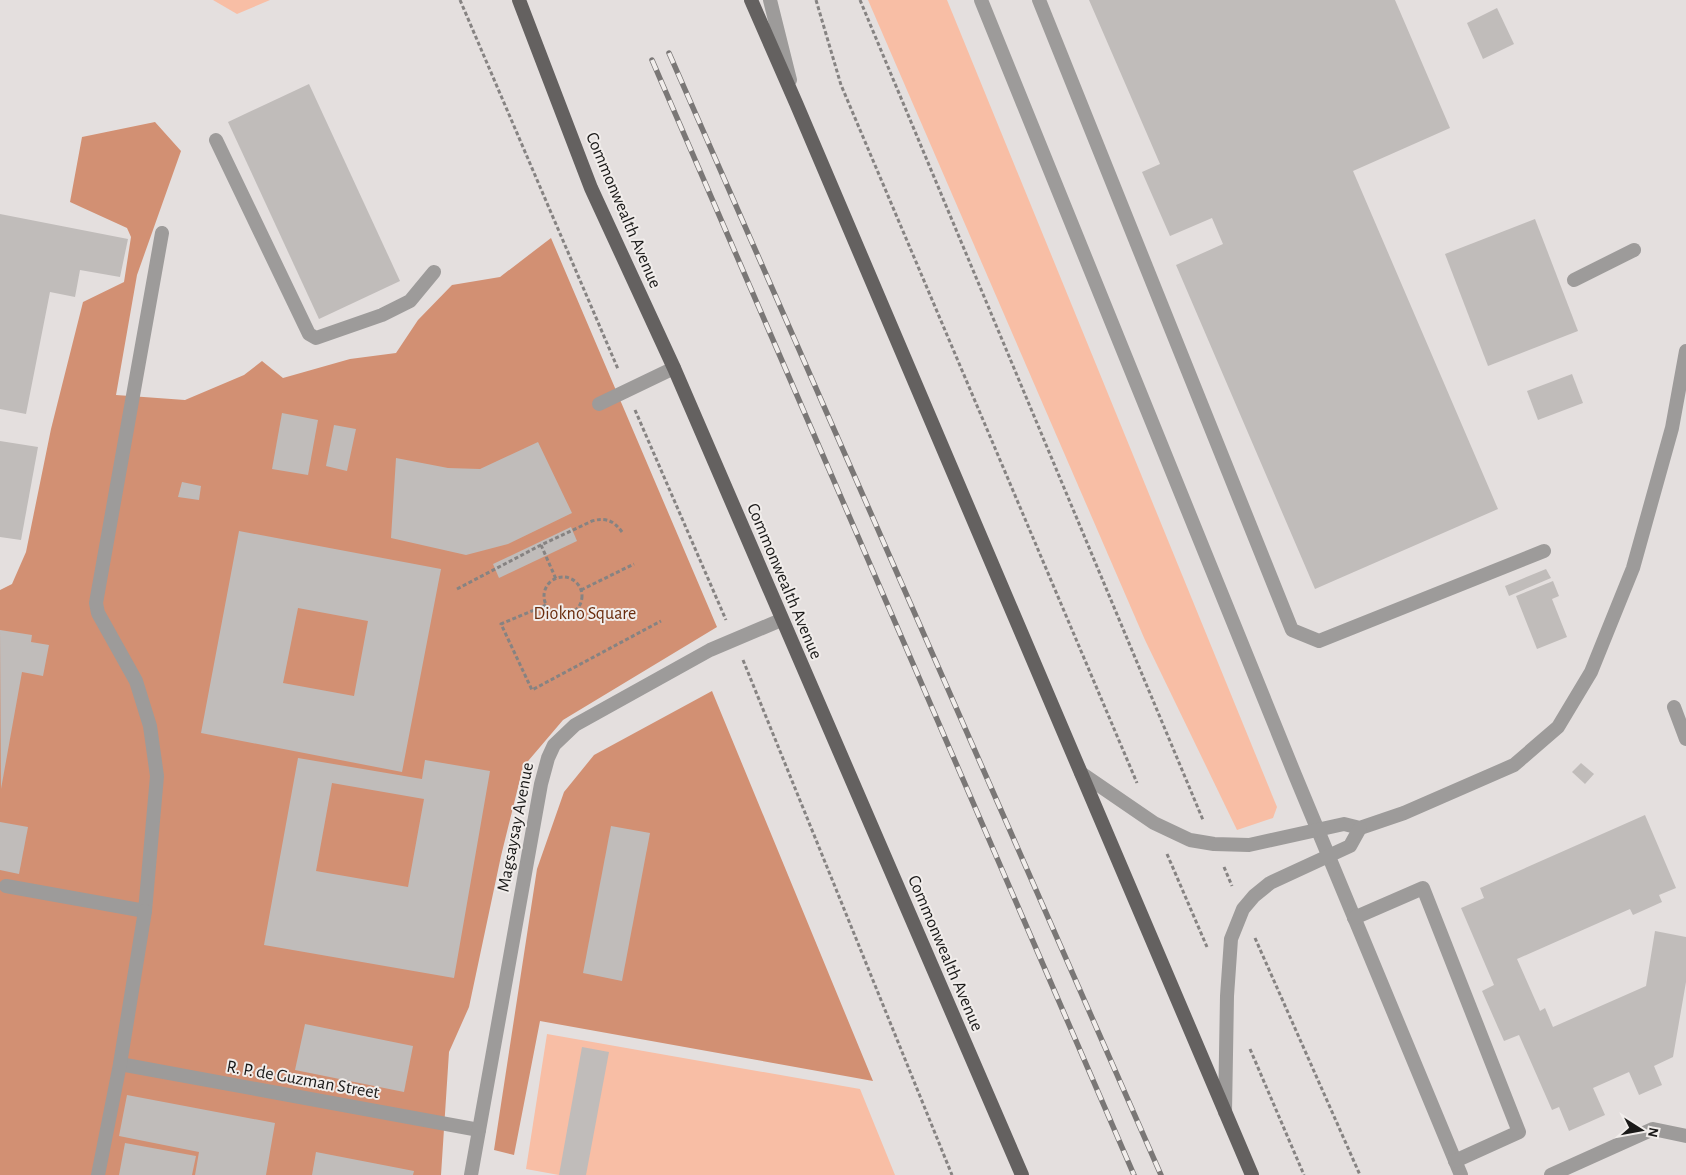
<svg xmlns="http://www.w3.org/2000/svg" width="1686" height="1175" font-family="'Alegreya Sans',sans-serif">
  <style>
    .green { fill: #f8bea5 }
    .forest { fill: #d29073 }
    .building { fill: #c0bcba; fill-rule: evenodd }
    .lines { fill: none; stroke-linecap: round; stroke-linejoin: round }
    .path { stroke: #868382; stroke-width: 3; stroke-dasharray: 4 2.5; stroke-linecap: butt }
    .service { stroke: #9d9b9a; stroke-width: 14 }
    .minor { stroke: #9d9b9a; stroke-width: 14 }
    .primary { stroke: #646160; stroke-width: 14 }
    .rail-casing { stroke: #7a7776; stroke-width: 5.5 }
    .rail { stroke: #f1edeb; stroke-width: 4; stroke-dasharray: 11; stroke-linecap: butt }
    .labels { text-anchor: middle; stroke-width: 4; stroke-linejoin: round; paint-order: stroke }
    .street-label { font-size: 18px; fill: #1a1918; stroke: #f1edeb }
    .park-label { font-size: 18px; fill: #692c0d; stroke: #f1edeb }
  </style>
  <rect width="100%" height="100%" fill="#e4dfde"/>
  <g class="green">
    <polygon points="213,0 270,0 237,14"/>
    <polygon points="868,0 947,0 1277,807 1273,818 1237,830 1145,640"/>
    <polygon points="547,1034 860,1089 895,1175 559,1175 526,1169"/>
  </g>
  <g class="forest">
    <polygon points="155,122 181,151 137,275 116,395 185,400 244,375 262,361 283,378 350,359 396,353 418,320 452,285 500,277 551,238 717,627 563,720 523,767 501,856 469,1007 449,1052 441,1175 0,1175 0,590 12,584 26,552 51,429 83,302 124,282 131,237 127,228 70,202 82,137"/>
    <polygon points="712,691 873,1081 540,1021 514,1155 494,1150 537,869 564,792 594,755"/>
  </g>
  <g class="building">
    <polygon points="1089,0 1395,0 1450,128 1353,171 1498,509 1315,589 1176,265 1223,244 1212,218 1170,236 1142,172 1160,164"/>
    <polygon points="1497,8 1514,44 1483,59 1467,23"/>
    <polygon points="309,84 400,281 319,319 228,122"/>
    <polygon points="0,214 128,239 120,277 80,270 75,297 50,292 26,414 0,409"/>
    <polygon points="1535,219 1578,331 1488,366 1445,254"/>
    <polygon points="1572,374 1583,403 1538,420 1527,391"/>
    <polygon points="282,413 318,420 308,475 272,469"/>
    <polygon points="334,425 356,429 347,471 326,466"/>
    <polygon points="0,441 38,447 21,540 0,537"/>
    <polygon points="538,442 572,513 508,544 466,555 391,538 396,458 448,468 480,469"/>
    <polygon points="182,482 201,486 199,500 178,497"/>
    <polygon points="571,527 577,541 499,578 493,564"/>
    <path d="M239 531 441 569 402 772 201 733ZM298 608 368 621 354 696 283 683Z"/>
    <polygon points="1546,569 1551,578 1509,596 1505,586"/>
    <polygon points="1553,581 1559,596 1552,599 1567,637 1537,649 1516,596"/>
    <polygon points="0,630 32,635 31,642 49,645 43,676 22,672 1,789"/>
    <path d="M298 758 422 779 425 760 490 771 454 978 264 945ZM332 783 424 799 408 887 316 871Z"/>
    <polygon points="1581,763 1594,774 1585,784 1572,772"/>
    <polygon points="1645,815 1676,888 1659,895 1662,902 1633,915 1630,909 1517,959 1540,1011 1545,1008 1553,1027 1646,986 1655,931 1686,937 1686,982 1673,1057 1654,1066 1662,1085 1639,1095 1629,1072 1593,1088 1605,1115 1569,1131 1559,1107 1552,1110 1519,1035 1504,1041 1482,991 1494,985 1461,908 1484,898 1480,888"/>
    <polygon points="0,822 28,827 19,874 0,870"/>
    <polygon points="611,826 650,833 622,981 583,973"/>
    <polygon points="305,1024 413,1046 404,1092 295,1070"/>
    <polygon points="582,1047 609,1052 586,1175 559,1175"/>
    <polygon points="127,1095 275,1123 266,1175 195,1175 199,1152 119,1136"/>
    <polygon points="125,1143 196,1156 192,1175 119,1175"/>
    <polygon points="316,1152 414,1171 413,1175 312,1175"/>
  </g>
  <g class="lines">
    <g class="path">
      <polyline points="460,0 618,369"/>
      <polyline points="816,0 841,85 1137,783"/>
      <polyline points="860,0 1203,820"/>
      <polyline points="635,410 726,620"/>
      <polyline points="541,545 556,579"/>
      <circle cx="563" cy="596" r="19"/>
      <path d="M457 589 541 545 592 521C606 517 614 521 622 532"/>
      <polyline points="581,590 634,564"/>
      <polyline points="546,605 501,624 532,690 661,621"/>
      <polyline points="743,660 952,1175"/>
      <polyline points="1167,854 1207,947"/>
      <polyline points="1224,867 1232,886"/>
      <polyline points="1255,938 1360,1175"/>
      <polyline points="1250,1049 1304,1175"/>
    </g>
    <g class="service">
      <polyline points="770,0 790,80"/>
      <polyline points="981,0 1295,775 1461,1175"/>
      <polyline points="1039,0 1292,630 1319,641 1544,551"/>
      <polyline points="216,140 309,334 316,338 382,315 410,301 434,272"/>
      <polyline points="1574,280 1634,250"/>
      <polyline points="599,404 674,368"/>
      <polyline points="1674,707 1686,739"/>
      <polyline points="1081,773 1154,823 1190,840 1214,844 1249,845 1344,824 1360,828 1404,813 1514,765 1558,727 1591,672 1633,568 1672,428 1686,351"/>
      <polyline points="6,886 145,911 157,776 150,726 136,681 98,613 96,603 162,233"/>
      <polyline points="1354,918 1423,888 1519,1132 1455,1161"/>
      <polyline points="1225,1112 1227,996 1231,939 1243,909 1254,896 1270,883 1350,846 1360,828"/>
      <polyline points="1551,1175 1653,1129 1686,1136"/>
    </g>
    <g class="minor">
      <polyline points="120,1064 479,1130"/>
      <polyline points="98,1175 120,1064 145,911"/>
      <polyline points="471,1175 541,784 548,758 554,745 575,725 710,650 781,620"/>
    </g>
    <g class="primary">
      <polyline points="519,0 591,188 674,368 1022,1175"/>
      <polyline points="751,0 796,103 1252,1175"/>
    </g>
    <g class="rail-casing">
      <g id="rail">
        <polyline points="669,53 1161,1175"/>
        <polyline points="652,60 1134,1175"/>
      </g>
    </g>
    <use href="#rail" class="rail"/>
  </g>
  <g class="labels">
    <g class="street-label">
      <text transform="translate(624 210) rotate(67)" y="6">Commonwealth Avenue</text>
      <text transform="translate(785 581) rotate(67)" y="6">Commonwealth Avenue</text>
      <text transform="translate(515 827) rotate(-79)" y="6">Magsaysay Avenue</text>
      <text transform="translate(946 953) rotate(67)" y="6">Commonwealth Avenue</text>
      <text transform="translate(303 1079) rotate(10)" y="6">R. P. de Guzman Street</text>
    </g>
    <g class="park-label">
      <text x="585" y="619">Diokno Square</text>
    </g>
  </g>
  <g transform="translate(1641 1130) rotate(101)" stroke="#f1edeb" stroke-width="4" paint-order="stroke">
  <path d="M0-4L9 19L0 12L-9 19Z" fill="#1a1918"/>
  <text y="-8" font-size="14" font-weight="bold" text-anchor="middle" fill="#1a1918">N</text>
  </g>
</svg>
